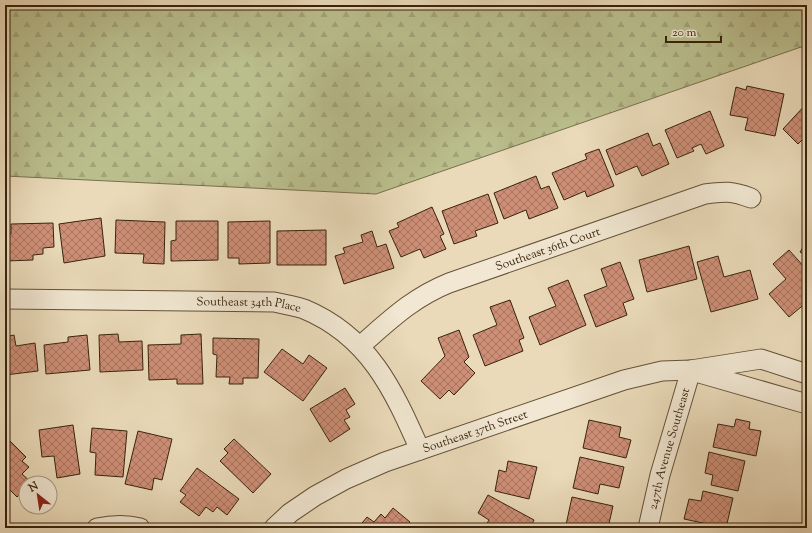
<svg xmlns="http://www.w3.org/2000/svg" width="812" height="533" font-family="'Sorts Mill Goudy',serif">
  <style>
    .forest { fill: url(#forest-firs); stroke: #79704d }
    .building { fill: url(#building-cross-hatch); stroke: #38230d }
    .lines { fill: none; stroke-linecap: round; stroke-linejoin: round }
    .minor-casing { stroke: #645138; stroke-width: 21 }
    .minor { stroke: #f1e7d2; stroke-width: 19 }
    .labels { text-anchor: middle; stroke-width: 3.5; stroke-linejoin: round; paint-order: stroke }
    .street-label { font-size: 12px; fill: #38230d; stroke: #f1e7d2 }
  </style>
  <defs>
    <pattern id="forest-firs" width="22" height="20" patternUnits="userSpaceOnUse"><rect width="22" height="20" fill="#babe8d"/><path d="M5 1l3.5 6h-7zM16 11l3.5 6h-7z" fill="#a1a378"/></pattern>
    <pattern id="building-cross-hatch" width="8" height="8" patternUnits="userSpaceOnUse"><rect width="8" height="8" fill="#ce8f77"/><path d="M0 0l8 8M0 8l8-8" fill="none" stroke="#a87460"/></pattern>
  </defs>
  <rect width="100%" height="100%" fill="#eadab9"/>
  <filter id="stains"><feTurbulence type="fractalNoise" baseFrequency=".005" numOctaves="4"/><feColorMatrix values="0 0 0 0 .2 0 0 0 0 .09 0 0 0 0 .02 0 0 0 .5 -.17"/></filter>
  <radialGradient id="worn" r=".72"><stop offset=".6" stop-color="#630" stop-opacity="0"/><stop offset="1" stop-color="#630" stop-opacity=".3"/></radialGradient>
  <polygon class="forest" points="5,5 807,5 807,51 801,47 376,194 5,176"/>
  <g class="building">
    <polygon points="747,86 784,94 775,136 745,130 748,118 730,115 736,87 746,90"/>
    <polygon points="807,103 807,141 804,138 798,144 783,129"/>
    <polygon points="710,111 724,146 706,154 701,144 692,148 694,151 677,158 665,130"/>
    <polygon points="648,133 653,146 660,143 669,164 642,176 637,166 616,175 606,150"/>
    <polygon points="599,149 614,186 587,197 585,191 564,200 552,173 587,159 585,154"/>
    <polygon points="536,176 541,189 549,186 558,208 529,219 526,210 504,219 494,193"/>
    <polygon points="488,194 498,223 475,231 477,236 454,244 442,211"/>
    <polygon points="432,207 444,234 440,236 446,249 424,258 420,249 401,257 389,231 399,227 397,223"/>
    <polygon points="101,218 105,256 64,263 59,224"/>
    <polygon points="116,220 165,222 164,264 143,263 144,254 115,253"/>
    <polygon points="176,221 218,221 218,260 171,261 171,241 176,240"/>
    <polygon points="270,221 270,263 239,264 239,258 228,258 228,222"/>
    <polygon points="53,223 54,247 43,248 43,254 33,255 33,260 6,261 6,234 11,234 11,224"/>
    <polygon points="326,230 326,265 277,265 277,231"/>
    <polygon points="372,231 377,247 386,244 394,268 344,284 335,256 345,253 343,248 363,242 361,235"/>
    <polygon points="807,241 807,256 800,252"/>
    <polygon points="689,246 697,279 647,292 639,260"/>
    <polygon points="789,250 807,270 807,302 789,317 769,294 786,279 773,264"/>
    <polygon points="718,256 724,277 750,270 758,299 711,312 697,262"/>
    <polygon points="620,262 634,299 623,303 627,315 596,327 584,295 607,286 601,269"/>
    <polygon points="568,280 586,325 540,345 529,317 556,306 548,288"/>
    <polygon points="510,300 524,338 519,340 523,351 485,366 473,335 497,325 490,307"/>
    <polygon points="459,330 469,357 464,362 475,373 454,395 449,390 440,399 421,381 445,356 438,338"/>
    <polygon points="118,334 119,342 142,341 143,370 100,372 99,335"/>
    <polygon points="201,334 203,384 177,384 177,379 149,380 148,345 181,344 181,335"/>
    <polygon points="14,335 16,346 35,343 38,371 5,375 5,337"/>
    <polygon points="87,335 90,370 46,374 44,345 68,342 68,337"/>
    <polygon points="213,338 259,339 258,378 243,378 243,384 229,384 230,377 216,377 217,355 213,354"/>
    <polygon points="282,349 303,364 309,355 327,368 303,401 264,372"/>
    <polygon points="345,388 355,404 346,410 350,417 344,420 350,429 330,442 310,409"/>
    <polygon points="736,419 750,422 749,429 761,431 756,456 713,447 718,424 734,427"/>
    <polygon points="589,420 621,427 619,437 631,440 626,458 583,448"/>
    <polygon points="73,425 80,474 57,478 54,456 42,457 39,430"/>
    <polygon points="92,428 127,431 123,477 95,475 96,453 90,452"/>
    <polygon points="138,431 172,439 162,480 154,478 152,490 125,484"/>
    <polygon points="234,439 271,474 253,493 220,461 228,453 224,449"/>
    <polygon points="9,440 26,457 22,461 29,467 22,474 32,483 26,483 26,489 17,497 5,485 5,444"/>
    <polygon points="709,452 745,461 738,491 711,485 713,475 705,473"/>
    <polygon points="580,457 624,467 619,488 600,484 598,494 573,488"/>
    <polygon points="508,461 537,467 529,499 495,491 499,470 506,472"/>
    <polygon points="197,468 239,499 227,515 217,507 213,512 206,507 199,516 180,502 186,495 180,491"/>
    <polygon points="703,491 733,498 726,528 684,519 689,499 701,501"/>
    <polygon points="488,495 534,520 530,528 492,528 486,525 489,520 478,513"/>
    <polygon points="572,497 613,506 608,528 583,528 566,525"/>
    <polygon points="393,508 410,522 405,528 358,528 367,517 374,522 381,514 385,518"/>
  </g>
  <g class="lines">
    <g class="minor-casing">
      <g id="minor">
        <path id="s1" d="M5 299 274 302C284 304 294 306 304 309 369 336 393 389 420 450"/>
        <path id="s2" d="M360 346C390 320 412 298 449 283L705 194C725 191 732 191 751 198"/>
        <polyline points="696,372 807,404"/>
        <path d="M97 528C112 525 125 524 140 528"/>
        <path id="s3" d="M274 528 290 513 315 496 346 479 385 462 624 380 662 371 691 370 761 359 807 374"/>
        <path id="s4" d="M648 528 660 475 691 370"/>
      </g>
    </g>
    <use href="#minor" class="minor"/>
  </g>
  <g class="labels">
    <g class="street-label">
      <text dy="4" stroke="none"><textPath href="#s2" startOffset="214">Southeast 36th Court</textPath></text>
      <text dy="4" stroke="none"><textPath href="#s1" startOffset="244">Southeast 34th Place</textPath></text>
      <text dy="4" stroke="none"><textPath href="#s3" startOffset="225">Southeast 37th Street</textPath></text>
      <text dy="4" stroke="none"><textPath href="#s4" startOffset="82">247th Avenue Southeast</textPath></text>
    </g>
  </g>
  <rect width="812" height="533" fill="none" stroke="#eadab9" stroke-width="20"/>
  <rect x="6" y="6" width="800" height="521" fill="none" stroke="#38230d" stroke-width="2"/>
  <rect x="10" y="10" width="792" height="513" fill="none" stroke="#38230d"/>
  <g transform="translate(38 495) rotate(330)"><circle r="19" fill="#f1e7d2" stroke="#a79983"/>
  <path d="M0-3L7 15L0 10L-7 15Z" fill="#8f2418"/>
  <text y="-6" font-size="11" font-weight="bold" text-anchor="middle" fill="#38230d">N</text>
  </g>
  <path d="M666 36v6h55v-6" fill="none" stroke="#38230d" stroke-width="2"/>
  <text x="672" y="36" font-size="12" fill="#38230d" stroke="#f1e7d2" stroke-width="3" paint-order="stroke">20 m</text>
  <rect width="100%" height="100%" filter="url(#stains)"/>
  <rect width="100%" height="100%" fill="url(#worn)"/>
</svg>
